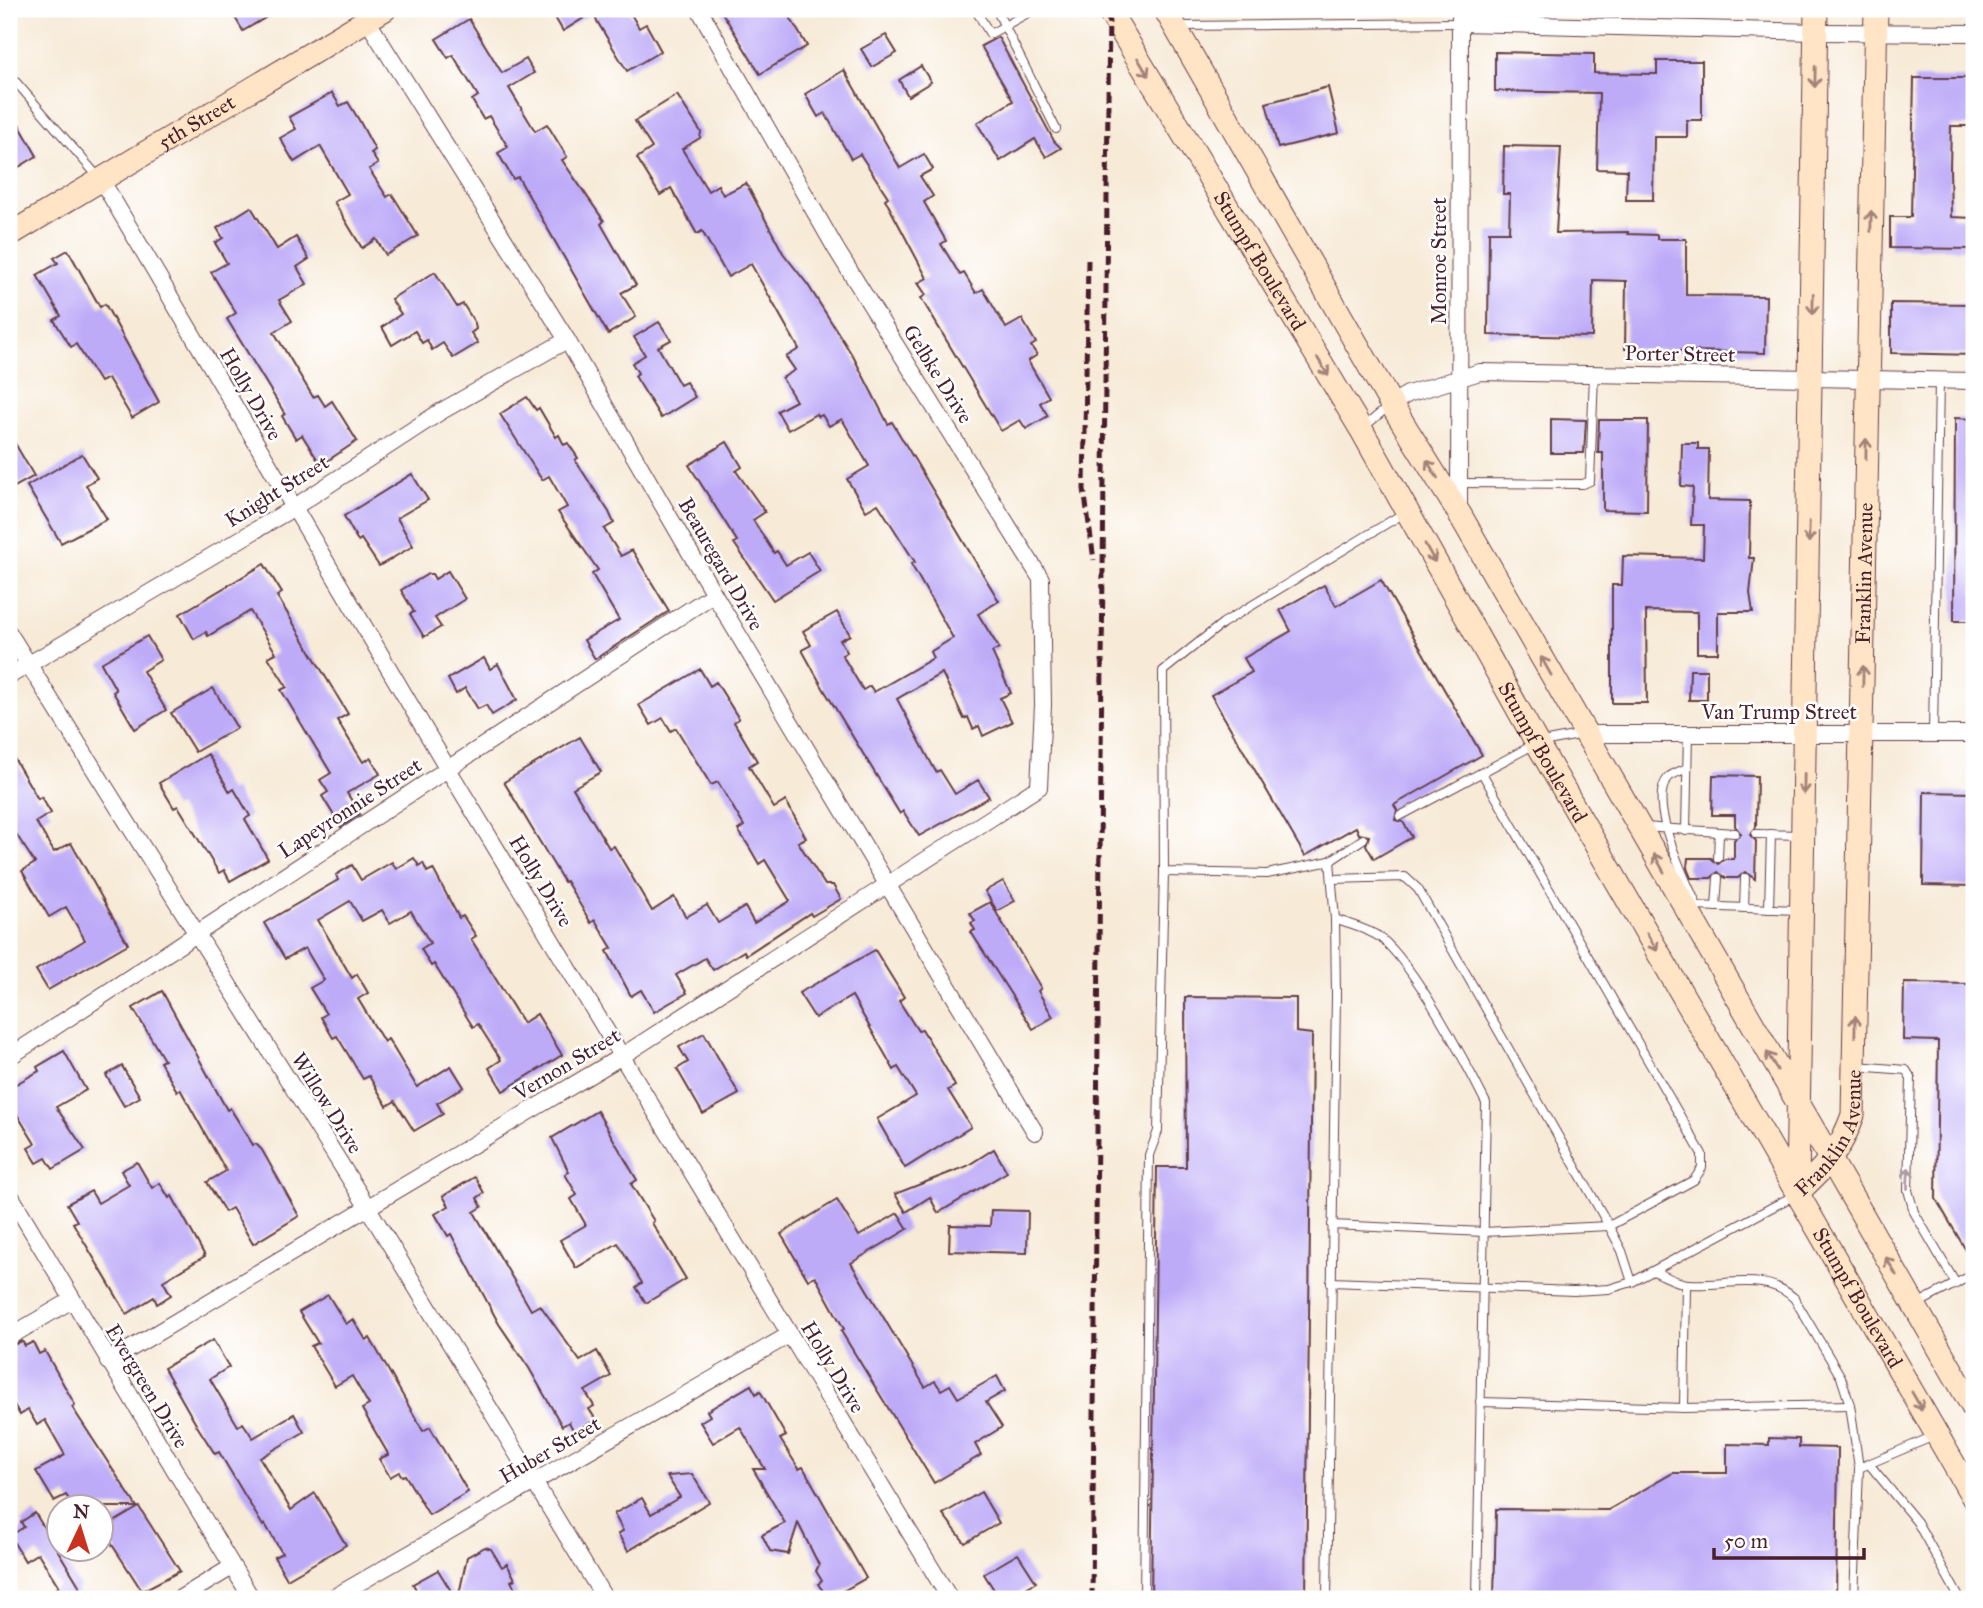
<svg xmlns="http://www.w3.org/2000/svg" width="1983" height="1608" font-family="'IM FELL Great Primer',serif">
  <style>
    .building { fill: #bdabf8 }
    .lines { fill: none; stroke-linecap: round; stroke-linejoin: round }
    .service-casing { stroke: #643d45; stroke-width: 10 }
    .minor-casing { stroke: #643d45; stroke-width: 18 }
    .secondary-casing { stroke: #643d45; stroke-width: 25 }
    .service { stroke: #fff; stroke-width: 8 }
    .minor { stroke: #fff; stroke-width: 16 }
    .secondary { stroke: #ffe4c6; stroke-width: 23 }
    .rail { stroke: #4a1f2b; stroke-width: 5; stroke-dasharray: 10 5; stroke-linecap: butt }
    .oneway { stroke: #a48278 }
    .oneway2 { stroke: #ae9aa0 }
    .labels { text-anchor: middle; stroke-width: 5; stroke-linejoin: round; paint-order: stroke }
    .street-label { font-size: 21px; fill: #4a1f2b; stroke: #fff }
  </style>
  <rect width="100%" height="100%" fill="#fff"/>
  <filter id="ink" filterUnits="userSpaceOnUse"><feTurbulence type="fractalNoise" baseFrequency=".0143" numOctaves="2"/><feDisplacementMap in="SourceGraphic" scale="14" xChannelSelector="R" yChannelSelector="G"/><feConvolveMatrix kernelMatrix="1 2 1 2 8 2 1 2 1" color-interpolation-filters="sRGB"/></filter>
  <filter id="wash" filterUnits="userSpaceOnUse"><feTurbulence type="fractalNoise" baseFrequency=".00686" numOctaves="4" result="noise"/><feDisplacementMap in="SourceGraphic" scale="28" xChannelSelector="R" yChannelSelector="G"/><feGaussianBlur stdDeviation="1.57" result="paint"/><feColorMatrix in="noise" values="0 0 0 0 0 0 0 0 0 0 0 0 0 0 0 0 0 1.4 0 .05"/><feComposite in="paint" operator="in"/></filter>
  <g filter="url(#wash)">
    <rect width="100%" height="100%" fill="#f7ead7"/>
    <g id="blocks">
      <g class="building">
        <polygon points="230,9 280,9 243,31"/>
        <polygon points="550,9 628,9 639,28 646,24 661,51 627,71 592,13 563,31"/>
        <polygon points="720,9 785,9 807,46 760,74"/>
        <polygon points="469,19 502,73 526,59 534,73 509,88 535,131 547,124 567,157 562,160 604,221 601,224 636,285 621,293 636,317 608,334 518,177 513,179 498,153 508,147 489,116 483,119 472,100 478,96 453,55 448,58 436,39"/>
        <polygon points="886,35 897,53 872,67 861,49"/>
        <polygon points="998,37 1054,141 1061,148 1046,157 1035,139 1000,161 977,123 1013,101 981,46"/>
        <polygon points="1495,52 1594,54 1594,73 1657,74 1657,61 1702,61 1702,120 1687,120 1687,137 1654,137 1653,200 1626,200 1627,170 1597,169 1599,93 1495,91"/>
        <polygon points="921,66 931,82 908,96 899,80"/>
        <polygon points="844,70 900,168 924,154 933,169 920,176 933,196 924,202 946,241 941,244 960,275 964,273 976,293 983,289 1006,328 1022,319 1036,343 1031,346 1037,355 1028,361 1049,397 1040,403 1048,416 1026,429 1020,420 1001,431 921,298 926,295 918,283 927,278 885,199 888,197 860,154 851,159 825,113 818,117 805,94"/>
        <polygon points="1914,78 1974,78 1974,126 1951,126 1950,168 1951,217 1974,218 1974,249 1890,248 1890,217 1911,217"/>
        <polygon points="1328,87 1339,133 1278,148 1266,103"/>
        <polygon points="332,93 340,106 348,102 359,120 375,150 371,153 378,164 369,169 387,197 392,194 418,236 386,255 376,239 362,248 336,205 334,202 348,194 320,146 294,162 280,138 296,129 289,117"/>
        <polygon points="677,95 701,132 700,138 682,149 708,191 718,185 723,195 746,183 783,253 808,285 854,358 888,424 892,422 999,601 978,614 999,648 992,652 1011,693 1000,698 1012,722 983,736 979,726 973,729 968,717 964,719 942,673 897,699 936,772 940,770 955,794 978,780 989,797 919,836 903,811 900,814 823,688 802,650 811,645 803,631 837,612 850,635 840,640 847,652 842,655 863,690 870,686 874,692 933,658 930,652 953,638 911,564 915,562 878,504 866,511 847,479 869,466 842,419 829,426 822,415 818,417 816,414 788,430 777,411 796,401 782,378 795,370 786,357 799,349 751,264 728,277 702,231 697,234 671,188 660,195 637,158 652,148 635,121"/>
        <polygon points="9,107 37,156 9,173"/>
        <polygon points="1504,146 1561,147 1556,233 1628,232 1628,234 1657,235 1657,239 1686,239 1686,295 1766,296 1765,353 1625,349 1626,281 1593,280 1592,337 1488,335 1489,232 1509,232 1510,194 1503,194"/>
        <polygon points="251,207 277,249 296,237 309,259 297,267 307,284 279,300 292,321 274,332 313,397 318,395 325,406 332,401 357,441 321,465 302,435 296,439 282,416 285,414 227,319 236,313 211,272 227,263 215,243 223,238 217,228"/>
        <polygon points="68,250 100,307 105,304 159,402 132,418 108,378 100,382 76,344 71,347 54,320 61,316 37,275 58,263 54,258"/>
        <polygon points="435,272 457,307 463,304 475,323 476,329 471,333 478,343 453,358 443,343 432,350 427,340 422,343 415,331 392,345 382,327 401,314 391,299"/>
        <polygon points="1891,303 1974,304 1974,355 1891,353"/>
        <polygon points="659,322 671,340 658,347 680,385 686,382 695,397 661,418 635,376 638,373 632,363 645,355 634,337"/>
        <polygon points="527,397 536,410 539,408 556,437 559,435 564,445 568,443 578,458 575,460 609,512 614,523 604,529 621,556 632,550 669,611 595,659 584,640 619,620 592,574 598,570 558,512 567,507 549,476 542,480 500,414"/>
        <polygon points="1955,418 1974,419 1974,621 1954,621"/>
        <polygon points="1551,419 1586,420 1584,453 1551,453"/>
        <polygon points="1599,420 1648,420 1647,511 1603,510 1603,453 1598,453"/>
        <polygon points="9,433 34,476 9,490"/>
        <polygon points="727,442 742,467 736,471 765,512 753,520 774,553 777,551 786,565 808,552 820,571 773,600 734,543 737,541 689,465"/>
        <polygon points="1682,443 1698,443 1698,449 1709,449 1708,500 1750,501 1749,558 1754,558 1750,593 1753,612 1718,612 1718,653 1697,653 1697,612 1646,611 1647,703 1612,703 1612,585 1622,585 1623,556 1703,558 1704,525 1691,525 1693,487 1681,486"/>
        <polygon points="82,454 97,478 86,485 107,519 61,543 27,486"/>
        <polygon points="412,474 428,500 397,518 413,546 379,566 361,539 358,541 344,516"/>
        <polygon points="264,564 282,593 277,596 348,714 337,720 363,762 371,758 380,774 347,793 360,814 341,827 322,796 328,792 320,780 331,773 281,690 287,687 268,657 276,653 250,611 208,636 206,632 194,639 180,614"/>
        <polygon points="448,571 465,599 435,618 441,627 424,637 410,614 414,612 401,590 428,574 432,574 435,579"/>
        <polygon points="1381,580 1482,755 1394,805 1397,810 1395,820 1403,822 1412,837 1374,859 1366,845 1369,836 1359,834 1356,827 1305,856 1211,695 1252,672 1244,658 1291,631 1280,610 1324,585 1336,606"/>
        <polygon points="147,636 161,660 143,671 166,710 135,729 113,692 116,690 101,663"/>
        <polygon points="484,658 490,669 498,664 517,700 492,715 486,705 478,709 465,688 456,694 448,679"/>
        <polygon points="700,669 710,686 716,682 739,719 734,722 757,761 749,766 774,808 786,801 806,838 798,842 825,885 833,885 841,899 812,916 810,913 746,955 744,951 713,970 705,958 676,975 687,993 654,1012 641,990 631,996 607,951 612,948 595,920 591,923 566,881 564,882 504,782 580,737 601,772 573,788 609,848 614,846 652,911 674,897 686,917 707,905 718,923 745,907 754,923 790,901 765,860 759,864 748,845 738,830 744,826 718,782 711,785 676,728 671,731 663,718 651,725 639,705"/>
        <polygon points="1690,670 1707,670 1707,700 1689,700"/>
        <polygon points="213,688 237,728 195,752 171,713"/>
        <polygon points="9,750 38,799 41,797 51,813 36,822 54,852 71,843 128,944 48,990 36,970 85,940 66,907 49,917 22,871 35,863 16,834 9,838"/>
        <polygon points="208,754 230,792 234,789 250,816 245,819 268,859 230,881 224,870 219,873 178,806 174,808 159,783"/>
        <polygon points="1713,775 1757,776 1756,827 1750,835 1756,841 1755,879 1745,872 1738,878 1725,878 1718,872 1711,878 1691,878 1687,868 1688,858 1711,858 1718,864 1725,859 1734,859 1734,840 1741,834 1735,826 1735,815 1712,815"/>
        <polygon points="1924,792 1974,793 1974,886 1923,885"/>
        <polygon points="414,858 419,866 423,863 427,872 433,869 459,918 463,916 476,936 471,939 523,1023 537,1014 562,1055 503,1091 489,1068 501,1060 478,1024 473,1027 434,964 431,966 421,949 430,943 411,911 390,923 382,910 362,921 350,901 318,920 352,978 357,974 368,993 358,999 384,1042 388,1039 417,1087 451,1066 464,1087 437,1103 443,1114 414,1131 395,1101 387,1106 369,1076 363,1079 337,1036 333,1038 321,1017 326,1014 310,988 324,980 305,948 285,959 264,923 338,880 336,875 352,865 361,880 392,862 396,869"/>
        <polygon points="1003,881 1015,901 997,911 985,891"/>
        <polygon points="990,902 1041,988 1038,991 1053,1017 1033,1029 971,932 975,930 971,923 975,921 970,913"/>
        <polygon points="875,950 904,997 899,1001 918,1031 922,1029 949,1074 955,1086 948,1090 971,1127 905,1168 877,1119 916,1096 898,1067 894,1070 852,996 815,1018 799,993"/>
        <polygon points="1904,983 1974,984 1974,1264 1936,1199 1938,1041 1903,1040"/>
        <polygon points="162,991 227,1110 230,1108 253,1145 256,1144 262,1150 299,1216 253,1244 232,1208 225,1212 207,1182 226,1171 180,1089 177,1091 160,1062 164,1060 133,1008"/>
        <polygon points="1185,997 1296,998 1296,1032 1312,1034 1306,1599 1151,1599 1157,1167 1186,1167"/>
        <polygon points="704,1033 739,1094 703,1114 677,1069 688,1062 679,1047"/>
        <polygon points="64,1051 86,1090 56,1107 85,1150 53,1169 46,1158 37,1163 28,1148 35,1144 15,1111 9,1114 9,1088 39,1071 37,1067"/>
        <polygon points="122,1066 140,1097 124,1106 106,1075"/>
        <polygon points="597,1111 637,1180 631,1184 654,1221 652,1223 686,1279 646,1303 636,1287 642,1283 618,1243 576,1268 560,1240 586,1225 571,1199 577,1195 565,1174 569,1172 552,1138"/>
        <polygon points="994,1149 1007,1172 938,1213 930,1197 906,1212 895,1194 967,1166"/>
        <polygon points="137,1162 152,1188 160,1183 169,1198 172,1196 205,1256 163,1281 171,1295 157,1304 154,1297 127,1314 73,1223 77,1221 67,1204 91,1191 98,1203 129,1185 121,1171"/>
        <polygon points="475,1177 484,1193 477,1198 482,1207 474,1212 531,1310 540,1305 580,1361 597,1351 611,1376 585,1391 594,1406 589,1409 596,1420 574,1432 569,1422 562,1426 529,1368 499,1324 451,1234 448,1236 435,1214 449,1206 443,1196"/>
        <polygon points="837,1200 859,1236 898,1213 908,1229 851,1263 925,1387 935,1381 941,1390 950,1385 958,1398 997,1376 1005,1391 986,1402 1002,1427 975,1444 981,1455 934,1483 841,1331 844,1329 815,1276 808,1280 781,1234"/>
        <polygon points="991,1210 1028,1211 1027,1253 949,1251 950,1225 990,1226"/>
        <polygon points="328,1295 346,1324 353,1319 366,1340 370,1338 423,1431 430,1427 468,1492 429,1515 405,1475 402,1476 399,1472 390,1477 379,1459 388,1455 387,1452 362,1409 369,1405 352,1376 335,1386 311,1346 318,1343 299,1312"/>
        <polygon points="213,1340 229,1367 210,1379 238,1426 243,1423 253,1438 294,1414 304,1432 260,1458 291,1510 315,1493 346,1545 287,1579 274,1557 282,1553 265,1524 263,1526 219,1452 215,1454 197,1426 164,1368"/>
        <polygon points="22,1341 25,1346 33,1342 39,1354 45,1351 75,1405 72,1407 137,1507 74,1507 66,1495 54,1501 36,1471 65,1455 45,1420 37,1425 28,1410 20,1415 9,1396 9,1347"/>
        <polygon points="751,1385 756,1394 760,1391 786,1436 780,1439 799,1469 803,1467 866,1578 829,1599 818,1584 822,1581 816,1571 819,1565 798,1523 788,1554 770,1551 762,1535 785,1523 753,1469 765,1469 740,1427 713,1443 700,1422 710,1416 707,1411"/>
        <polygon points="1769,1438 1799,1439 1799,1447 1838,1448 1836,1599 1494,1599 1496,1509 1608,1510 1673,1473 1727,1473 1727,1444 1769,1445"/>
        <polygon points="692,1474 709,1502 628,1551 618,1534 623,1531 614,1514 642,1498 651,1514 680,1497 667,1476"/>
        <polygon points="981,1492 999,1523 965,1543 943,1514"/>
        <polygon points="139,1507 180,1571 142,1591 102,1529"/>
        <polygon points="35,1513 80,1587 76,1590 81,1599 38,1599 59,1587 38,1553 25,1561 10,1536 24,1527 21,1522"/>
        <polygon points="485,1547 491,1549 502,1567 507,1564 515,1579 511,1581 518,1594 509,1599 458,1599 467,1557"/>
        <polygon points="1018,1554 1036,1582 1008,1599 1000,1599 984,1574"/>
        <polygon points="438,1570 456,1599 421,1599 413,1584"/>
      </g>
    </g>
  </g>
  <g filter="url(#ink)">
    <use href="#blocks" fill-opacity="0" stroke="#643d45" stroke-width="2"/>
    <g class="lines">
      <g class="service-casing">
        <g id="service">
          <polyline points="975,9 990,34 1035,9"/>
          <polyline points="999,15 1056,129"/>
          <polyline points="1180,26 1460,23"/>
          <polyline points="9,74 100,179"/>
          <polyline points="1364,427 1389,406"/>
          <polyline points="1460,483 1583,484 1590,481 1594,374"/>
          <polyline points="1933,734 1939,380"/>
          <path d="M1687 768C1682 771 1672 773 1668 778 1646 803 1686 880 1697 906"/>
          <polyline points="1400,816 1537,743 1584,734"/>
          <polyline points="1643,827 1735,833"/>
          <polyline points="1686,831 1688,733"/>
          <polyline points="1756,834 1800,835"/>
          <polyline points="1363,839 1330,861 1267,874 1164,872 1163,671 1223,623 1404,513"/>
          <polyline points="1718,858 1719,833"/>
          <polyline points="1332,879 1405,877 1418,889 1609,1226 1622,1251 1632,1282"/>
          <polyline points="1693,906 1799,910"/>
          <polyline points="1716,907 1718,878"/>
          <polyline points="1744,908 1745,878"/>
          <polyline points="1769,909 1771,834"/>
          <path d="M1335 919C1350 925 1369 929 1381 938 1415 966 1465 1061 1486 1103L1477 1599"/>
          <polyline points="1856,1066 1906,1070 1911,1078 1908,1190 1914,1212 1956,1284"/>
          <polyline points="1332,1225 1484,1232 1609,1226 1694,1180 1702,1168 1702,1154 1482,773"/>
          <path d="M1653 1271C1664 1275 1677 1284 1689 1284 1724 1287 1765 1271 1794 1298L1841 1377 1850 1405 1859 1468"/>
          <polyline points="1331,1282 1574,1291 1609,1289 1632,1282 1795,1195"/>
          <polyline points="1915,1305 1974,1274"/>
          <polyline points="1480,1402 1684,1408 1850,1405"/>
          <polyline points="1684,1408 1686,1285"/>
          <polyline points="1869,1464 1917,1522 1960,1599"/>
          <polyline points="1144,1599 1149,1155 1158,1131 1164,872"/>
          <polyline points="1327,1599 1336,996 1335,919 1330,861"/>
          <polyline points="1854,1599 1859,1468 1934,1436"/>
        </g>
      </g>
      <g class="minor-casing">
        <g id="minor">
          <polyline points="367,20 567,340 714,594 1035,1132"/>
          <polyline points="1460,23 1816,32 1974,33"/>
          <polyline points="102,181 448,769 950,1599"/>
          <polyline points="1391,404 1408,394 1480,372 1974,381"/>
          <polyline points="1459,513 1460,9"/>
          <polyline points="9,633 368,1208 605,1599"/>
          <polyline points="9,676 293,508 440,412 567,340"/>
          <polyline points="1584,734 1974,734"/>
          <polyline points="9,1057 714,594"/>
          <polyline points="9,1193 252,1599"/>
          <polyline points="9,1337 72,1300"/>
          <polyline points="108,1362 622,1056 1039,787 1043,705 1041,579 836,249 699,9"/>
          <polyline points="179,1599 232,1567"/>
          <polyline points="331,1599 789,1335"/>
        </g>
      </g>
      <g class="secondary-casing">
        <g id="secondary">
          <path id="s1" d="M1108 9 1361 429 1537 743 1974 1499"/>
          <polyline points="1165,9 1391,404 1459,513 1974,1409"/>
          <path id="s2" d="M9 235 385 9"/>
          <polyline points="1797,1190 1816,9"/>
          <path id="s3" d="M1797 1193C1825 1167 1840 1152 1853 1115L1876 9"/>
        </g>
      </g>
      <use href="#service" class="service"/>
      <use href="#minor" class="minor"/>
      <use href="#secondary" class="secondary"/>
      <g class="rail">
        <polyline points="1088,260 1084,489 1094,560"/>
        <polyline points="1092,1599 1109,9"/>
      </g>
    </g>
    <defs><path id="oneway-shaft" d="M-6 0H5M1.5-3L5.5 0L1.5 3" fill="none" stroke-width="1.6" stroke-linecap="round" stroke-linejoin="round" transform="scale(1.75)"/></defs>
    <g class="oneway">
      <use href="#oneway-shaft" transform="translate(1143 67) rotate(59)"/>
      <use href="#oneway-shaft" transform="translate(1815 77) rotate(91)"/>
      <use href="#oneway-shaft" transform="translate(1871 221) rotate(-89)"/>
      <use href="#oneway-shaft" transform="translate(1813 304) rotate(91)"/>
      <use href="#oneway-shaft" transform="translate(1323 367) rotate(59)"/>
      <use href="#oneway-shaft" transform="translate(1866 449) rotate(-89)"/>
      <use href="#oneway-shaft" transform="translate(1432 469) rotate(-122)"/>
      <use href="#oneway-shaft" transform="translate(1809 532) rotate(91)"/>
      <use href="#oneway-shaft" transform="translate(1430 553) rotate(61)"/>
      <use href="#oneway-shaft" transform="translate(1546 666) rotate(-119)"/>
      <use href="#oneway-shaft" transform="translate(1863 676) rotate(-89)"/>
      <use href="#oneway-shaft" transform="translate(1804 784) rotate(91)"/>
      <use href="#oneway-shaft" transform="translate(1659 863) rotate(-119)"/>
      <use href="#oneway-shaft" transform="translate(1652 942) rotate(60)"/>
      <use href="#oneway-shaft" transform="translate(1855 1026) rotate(-89)"/>
      <use href="#oneway-shaft" transform="translate(1772 1061) rotate(-120)"/>
      <use href="#oneway-shaft" transform="translate(1891 1266) rotate(-120)"/>
      <use href="#oneway-shaft" transform="translate(1917 1401) rotate(60)"/>
    </g>
    <use class="oneway2" href="#oneway-shaft" transform="translate(1908 1178) rotate(-87)"/>
  </g>
  <g class="labels">
    <g class="street-label">
      <text dy="7" stroke="none"><textPath href="#s2" startOffset="219">5th Street</textPath></text>
      <text transform="translate(1439 261) rotate(-90)" y="7">Monroe Street</text>
      <text dy="7" stroke="none"><textPath href="#s1" startOffset="294">Stumpf Boulevard</textPath></text>
      <text transform="translate(1680 354) rotate(1)" y="7">Porter Street</text>
      <text transform="translate(938 374) rotate(58)" y="7">Gelbke Drive</text>
      <text transform="translate(251 394) rotate(60)" y="7">Holly Drive</text>
      <text transform="translate(277 491) rotate(-32)" y="7">Knight Street</text>
      <text transform="translate(721 564) rotate(60)" y="7">Beauregard Drive</text>
      <text dy="7" stroke="none"><textPath href="#s3" startOffset="639">Franklin Avenue</textPath></text>
      <text x="1779" y="719">Van Trump Street</text>
      <text dy="7" stroke="none"><textPath href="#s1" startOffset="861">Stumpf Boulevard</textPath></text>
      <text transform="translate(350 808) rotate(-33)" y="7">Lapeyronnie Street</text>
      <text transform="translate(541 881) rotate(59)" y="7">Holly Drive</text>
      <text transform="translate(567 1064) rotate(-31)" y="7">Vernon Street</text>
      <text transform="translate(327 1103) rotate(58)" y="7">Willow Drive</text>
      <text dy="7" stroke="none"><textPath href="#s3" startOffset="72">Franklin Avenue</textPath></text>
      <text dy="7" stroke="none"><textPath href="#s1" startOffset="1491">Stumpf Boulevard</textPath></text>
      <text transform="translate(833 1367) rotate(59)" y="7">Holly Drive</text>
      <text transform="translate(147 1386) rotate(59)" y="7">Evergreen Drive</text>
      <text transform="translate(550 1450) rotate(-30)" y="7">Huber Street</text>
    </g>
  </g>
  <rect width="1983" height="1608" fill="none" stroke="#fff" stroke-width="35"/>
  <g transform="translate(80 1528) rotate(4)"><circle r="33" fill="#ffffff" stroke="#b7a5aa" stroke-width="2"/>
  <path d="M0-5L12 26L0 18L-12 26Z" fill="#c8321e"/>
  <text y="-10" font-size="19" font-weight="bold" text-anchor="middle" fill="#4a1f2b">N</text>
  </g>
  <path d="M1714 1548v10h150v-10" fill="none" stroke="#4a1f2b" stroke-width="3.5"/>
  <text x="1724" y="1548" font-size="21" fill="#4a1f2b" stroke="#ffffff" stroke-width="5" paint-order="stroke">50 m</text>
</svg>
